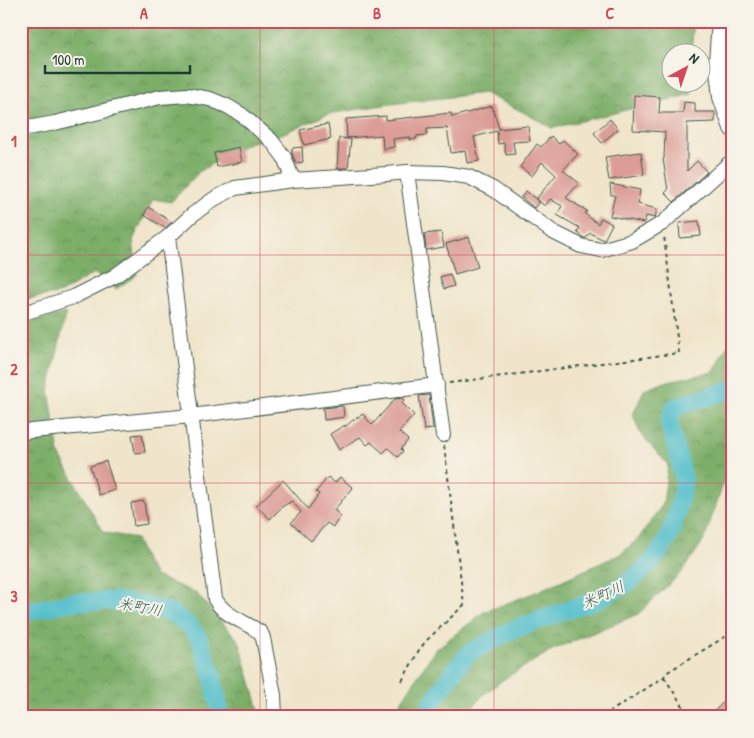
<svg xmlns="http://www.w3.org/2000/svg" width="754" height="738" font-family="'Patrick Hand','Klee One',sans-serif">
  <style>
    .forest { fill: url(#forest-crowns); stroke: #4e764e }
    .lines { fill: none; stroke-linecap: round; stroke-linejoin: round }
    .river { stroke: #51beca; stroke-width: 18 }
    .building { fill: #dc9d97 }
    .minor-casing { stroke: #3e564a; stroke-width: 16 }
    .major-casing { stroke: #3e564a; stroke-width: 20 }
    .path { stroke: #3e564a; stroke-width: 2; stroke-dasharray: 4 4; stroke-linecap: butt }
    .minor { stroke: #fff; stroke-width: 14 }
    .major { stroke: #fff; stroke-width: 18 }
    .grid { fill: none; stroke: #d1495b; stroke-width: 1; stroke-opacity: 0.55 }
    .labels { text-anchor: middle; stroke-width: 4; stroke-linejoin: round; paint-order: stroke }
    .water-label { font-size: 15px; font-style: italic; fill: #2c5d5a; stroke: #f7f3e8 }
    .neatline { fill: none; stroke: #d1495b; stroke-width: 2 }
    .grid-label { font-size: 16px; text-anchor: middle; font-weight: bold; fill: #d1495b }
  </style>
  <defs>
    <pattern id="forest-crowns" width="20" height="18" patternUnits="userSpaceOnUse" patternTransform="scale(1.25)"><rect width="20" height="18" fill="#7daf69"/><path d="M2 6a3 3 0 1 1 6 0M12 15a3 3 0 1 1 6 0" fill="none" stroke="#669057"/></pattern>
  </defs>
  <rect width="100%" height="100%" fill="#f7f3e8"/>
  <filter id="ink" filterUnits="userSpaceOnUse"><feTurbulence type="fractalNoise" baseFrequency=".02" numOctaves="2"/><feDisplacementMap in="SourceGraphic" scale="10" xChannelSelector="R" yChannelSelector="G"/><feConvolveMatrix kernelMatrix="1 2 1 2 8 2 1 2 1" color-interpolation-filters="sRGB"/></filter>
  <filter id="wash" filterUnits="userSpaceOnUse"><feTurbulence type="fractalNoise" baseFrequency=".0096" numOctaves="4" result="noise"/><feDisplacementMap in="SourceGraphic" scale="20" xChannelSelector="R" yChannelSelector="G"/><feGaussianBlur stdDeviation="1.12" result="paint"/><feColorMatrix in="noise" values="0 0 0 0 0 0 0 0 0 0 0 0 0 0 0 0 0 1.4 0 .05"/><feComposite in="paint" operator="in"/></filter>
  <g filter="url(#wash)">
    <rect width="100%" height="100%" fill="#f0e5ca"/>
    <g class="forest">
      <polygon points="21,21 694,21 691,52 672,52 672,82 691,83 692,94 552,128 523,112 484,93 383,105 328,114 277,136 248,143 200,171 171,202 153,199 133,240 137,275 116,289 94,273 61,293 21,300"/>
      <polygon points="66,313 49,390 59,454 103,532 136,539 145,560 155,576 196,593 239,641 261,717 21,717 21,460 29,451 21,433 21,325"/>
      <polygon points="733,335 733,455 704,540 681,573 638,614 552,650 504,679 483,695 464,717 393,717 395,711 435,650 484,612 536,592 621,554 639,538 663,504 668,465 640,433 633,415 644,390 668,381 714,372"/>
    </g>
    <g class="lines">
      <g class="river">
        <polyline points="21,617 30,611 71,602 115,601 148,606 172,613 187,624 198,636 212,674 221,717"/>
        <polyline points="422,717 457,667 469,653 512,630 596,600 628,583 650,564 667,541 674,523 680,503 684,479 669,422 675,407 733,389"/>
      </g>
    </g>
    <g id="blocks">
      <g class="building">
        <polygon points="634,95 660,97 659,113 683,113 684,102 695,103 695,112 715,112 715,122 687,123 687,171 697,161 707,172 674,202 665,193 668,190 663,159 664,159 665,132 633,130"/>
        <polygon points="492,106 499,129 528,126 530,141 513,142 515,154 506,155 504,143 498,144 497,131 474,137 479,161 467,163 465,151 451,153 447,128 427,129 427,135 417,136 416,139 410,140 410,137 393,139 394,147 383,149 382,135 347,138 346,119 386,116 386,120 451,113 452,117"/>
        <polygon points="610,119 618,129 602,143 594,133"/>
        <polygon points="328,124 331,139 304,145 300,130"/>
        <polygon points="551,136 559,144 563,140 578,154 563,170 579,183 566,198 587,211 585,214 598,224 601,218 612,224 604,240 590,233 586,238 584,238 577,232 580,228 557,215 562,206 550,199 545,206 536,199 556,175 542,162 532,176 520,167 537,144 541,147"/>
        <polygon points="339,138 351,139 348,168 337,168"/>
        <polygon points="239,147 242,162 217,167 214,153"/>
        <polygon points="302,147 303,162 296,163 292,154 292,148"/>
        <polygon points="641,152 644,175 609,180 605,157"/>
        <polygon points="610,184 640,190 638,202 639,202 638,204 657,209 655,218 646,216 644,223 610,216 615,195 611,195"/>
        <polygon points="526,191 539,202 534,208 521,197"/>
        <polygon points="148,207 172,222 165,228 144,215"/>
        <polygon points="699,221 701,236 680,238 679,223"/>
        <polygon points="441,232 444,247 426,250 424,234"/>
        <polygon points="469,237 478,267 455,274 446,244"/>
        <polygon points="450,274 454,286 444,289 440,277"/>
        <polygon points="429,395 433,429 424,430 419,396"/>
        <polygon points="402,398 404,400 402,403 414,415 399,432 408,440 401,449 403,451 398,457 388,448 383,453 371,442 367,445 360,437 339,450 330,434 345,425 345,427 353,420 363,414 372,425 395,399"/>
        <polygon points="343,406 344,417 324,420 323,408"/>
        <polygon points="142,434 145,452 135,453 132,435"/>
        <polygon points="106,461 115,490 99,495 90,466"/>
        <polygon points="328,477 335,483 340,477 353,488 334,510 341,516 333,527 327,523 311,541 291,523 301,512 292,501 283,506 270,519 256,506 283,480 308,509 319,494 316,492"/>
        <polygon points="144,501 147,524 134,526 131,503"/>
        <polygon points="733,693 733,708 723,717 708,717"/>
      </g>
    </g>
  </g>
  <g filter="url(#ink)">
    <use href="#blocks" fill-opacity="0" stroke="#3e564a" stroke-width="1"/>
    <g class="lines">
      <g class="minor-casing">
        <g id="minor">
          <polyline points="21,128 28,128 55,123 160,97 187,95 210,99 227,106 242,115 271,140 284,157 293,180"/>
          <polyline points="407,172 443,435"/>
          <path d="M168 237 215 599C225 617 245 621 261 633L263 638 274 695 275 717"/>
          <polyline points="21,314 73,297 115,276 168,237 192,215 214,199 235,188 293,180 387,174 407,172 443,173 469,177 493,189 553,232 581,246 601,250 632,241 663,223 733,160"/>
          <polyline points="21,432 191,416 437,385"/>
        </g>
      </g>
      <g class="major-casing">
        <polyline id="major" points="721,21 718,62 722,97 733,128"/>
      </g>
      <g class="path">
        <polyline points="449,383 679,353 664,236"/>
        <polyline points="664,677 690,717"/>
        <polyline points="402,681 419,650 426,641 464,605 444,445"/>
        <polyline points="483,712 486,717"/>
        <polyline points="602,717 664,677 666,673 733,632"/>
      </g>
      <use href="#minor" class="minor"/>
      <use href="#major" class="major"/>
    </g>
  </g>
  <path class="grid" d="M260 21V717M494 21V717M21 255H733M21 483H733"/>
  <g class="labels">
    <g class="water-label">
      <text transform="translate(603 595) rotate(-25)" y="5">米町川</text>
      <text transform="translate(140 607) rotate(10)" y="5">米町川</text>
    </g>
  </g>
  <rect width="754" height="738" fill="none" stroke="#f7f3e8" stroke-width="55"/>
  <g transform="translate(686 68) rotate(40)"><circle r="24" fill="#f7f3e8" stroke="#a1aaa0"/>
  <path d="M0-4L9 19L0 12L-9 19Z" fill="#d1495b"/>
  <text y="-8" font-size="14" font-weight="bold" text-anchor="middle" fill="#1f3d34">N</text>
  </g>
  <path d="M45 65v8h145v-8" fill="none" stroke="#1f3d34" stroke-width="2.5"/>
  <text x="52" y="65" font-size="15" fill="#1f3d34" stroke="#f7f3e8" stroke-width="4" paint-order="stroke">100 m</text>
  <rect x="28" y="28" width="698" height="682" class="neatline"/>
  <g class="grid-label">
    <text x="144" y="19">A</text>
    <text x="377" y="19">B</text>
    <text x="610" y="19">C</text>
    <text x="14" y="147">1</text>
    <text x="14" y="375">2</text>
    <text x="14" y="602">3</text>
  </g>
</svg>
